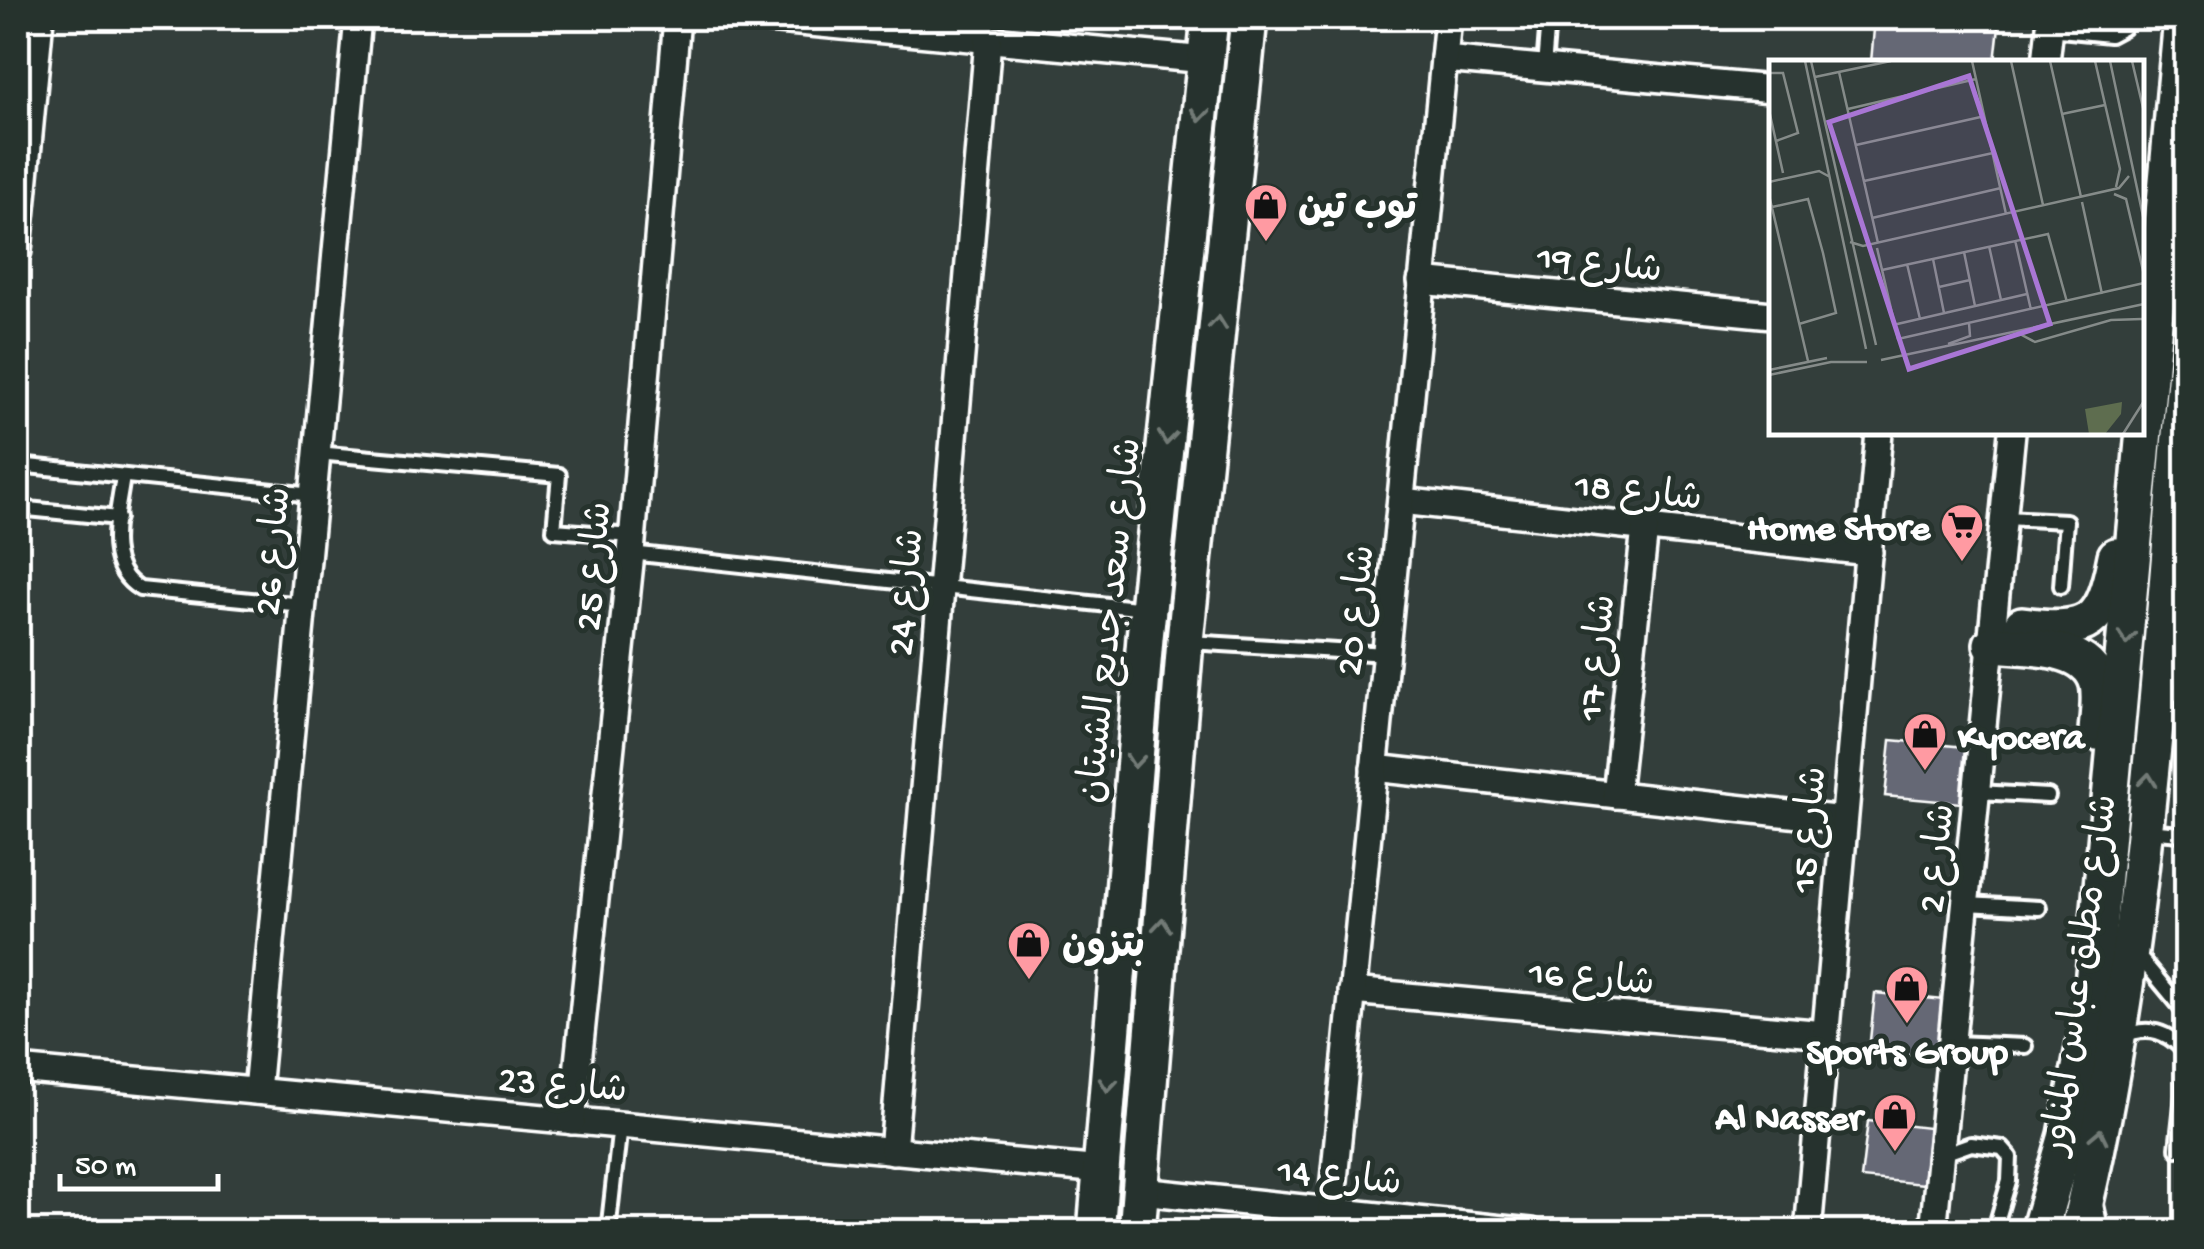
<svg xmlns="http://www.w3.org/2000/svg" width="2204" height="1249" font-family="'Gochi Hand','Playpen Sans Arabic',sans-serif">
  <style>
    .building { fill: #656875; stroke: #fff; stroke-width: 2.5 }
    .lines { fill: none; stroke-linecap: round; stroke-linejoin: round }
    .lane-casing { stroke: #fff; stroke-width: 20 }
    .street-casing { stroke: #fff; stroke-width: 32 }
    .secondary-casing { stroke: #fff; stroke-width: 42 }
    .lane { stroke: #26332d; stroke-width: 12 }
    .street { stroke: #26332d; stroke-width: 25 }
    .secondary { stroke: #26332d; stroke-width: 35 }
    .oneway { stroke: #727a76 }
    .labels { text-anchor: middle; stroke-width: 10; stroke-linejoin: round; paint-order: stroke }
    .poi-label { font-size: 38px; font-weight: bold; fill: #fff; stroke: #26332d; text-anchor: start }
    .street-label { font-size: 38px; fill: #fff; stroke: #26332d }
    .inset-road { fill: none; stroke: #858b89; stroke-width: 2.5 }
    .view { fill: #a976d5; fill-opacity: 0.15; stroke: #a976d5; stroke-width: 5 }
    .inset-edge { fill: none; stroke: #fff; stroke-width: 5 }
  </style>
  <rect width="100%" height="100%" fill="#333e3b"/>
  <filter id="ink" filterUnits="userSpaceOnUse"><feTurbulence type="fractalNoise" baseFrequency=".01" numOctaves="2"/><feDisplacementMap in="SourceGraphic" scale="20" xChannelSelector="R" yChannelSelector="G"/><feConvolveMatrix kernelMatrix="1 2 1 2 8 2 1 2 1" color-interpolation-filters="sRGB"/></filter>
  <g filter="url(#ink)">
    <g class="building">
      <polygon points="1875,18 2000,18 1995,62 1871,62"/>
      <polygon points="1891,740 1965,747 1960,803 1885,796"/>
      <polygon points="1875,993 1945,1000 1939,1058 1869,1050"/>
      <polygon points="1868,1121 1929,1128 1923,1184 1861,1178"/>
      <polygon points="2186,1163 2186,1232 2179,1232"/>
    </g>
    <g class="lines">
      <g class="lane-casing">
        <g id="lane">
          <polyline points="2050,29 2110,35 2123,28 2124,18"/>
          <polyline points="1544,68 1548,18"/>
          <polyline points="317,453 559,475 554,530 632,536"/>
          <polyline points="18,465 313,495"/>
          <path d="M123 476C118 515 101 566 140 589L303 605"/>
          <polyline points="18,508 118,518"/>
          <polyline points="2005,518 2066,521 2061,586"/>
          <polyline points="631,553 1145,609"/>
          <polyline points="1189,642 1386,654"/>
          <polyline points="2159,693 2186,694"/>
          <polyline points="1978,792 2048,796"/>
          <polyline points="2146,831 2181,834"/>
          <polyline points="1967,904 2039,908"/>
          <polyline points="2137,954 2186,1013"/>
          <path d="M2121 1038C2147 1024 2169 1031 2186 1054"/>
          <polyline points="1954,1043 2025,1046"/>
          <polyline points="2177,1149 2186,1068"/>
          <polyline points="1943,1154 1971,1144 2002,1148 2010,1157 2009,1181 1994,1232"/>
          <polyline points="2095,1200 2102,1232"/>
          <polyline points="608,1232 620,1125"/>
        </g>
      </g>
      <g class="street-casing">
        <g id="street">
          <polyline points="756,18 1206,60"/>
          <polyline points="1444,59 1772,89"/>
          <polyline points="2046,62 2051,18"/>
          <polyline points="18,251 40,18"/>
          <polyline points="1421,281 1772,315"/>
          <polyline points="1401,501 1869,552"/>
          <polyline points="1374,768 1844,820"/>
          <polyline points="1616,795 1645,528"/>
          <polyline points="1352,991 1825,1034"/>
          <polyline points="18,1069 1102,1170"/>
          <polyline points="257,1091 358,18"/>
          <polyline points="572,1121 631,553 677,18"/>
          <polyline points="893,1151 988,40"/>
          <polyline points="1141,1191 1531,1232"/>
          <polyline points="1331,1211 1448,18"/>
          <polyline points="1808,1232 1879,432"/>
          <polyline points="1933,1232 2012,432"/>
        </g>
      </g>
      <g class="secondary-casing">
        <g id="secondary">
          <path d="M2022 625C2090 634 2103 624 2116 556"/>
          <path d="M1992 644C2024 648 2088 643 2098 684 2101 698 2098 717 2097 732"/>
          <polyline points="1096,1232 1145,638 1210,18"/>
          <polyline points="1137,1232 1185,641 1249,18"/>
          <polyline points="2039,1232 2067,1135 2090,1017 2182,18"/>
          <path d="M2078 1232C2147 950 2158 658 2186 370"/>
        </g>
      </g>
      <use href="#lane" class="lane"/>
      <use href="#street" class="street"/>
      <use href="#secondary" class="secondary"/>
    </g>
    <defs><path id="oneway-chevron" d="M-2-3.5L2.5 0L-2 3.5" fill="none" stroke-width="1.6" stroke-linecap="round" stroke-linejoin="round" transform="scale(2.5)"/></defs>
    <g class="oneway">
      <use href="#oneway-chevron" transform="translate(1200 115) rotate(96)"/>
      <use href="#oneway-chevron" transform="translate(1218 323) rotate(-84)"/>
      <use href="#oneway-chevron" transform="translate(1167 438) rotate(96)"/>
      <use href="#oneway-chevron" transform="translate(2127 638) rotate(95)"/>
      <use href="#oneway-chevron" transform="translate(1135 761) rotate(95)"/>
      <use href="#oneway-chevron" transform="translate(2148 780) rotate(-84)"/>
      <use href="#oneway-chevron" transform="translate(1162 925) rotate(-85)"/>
      <use href="#oneway-chevron" transform="translate(1108 1085) rotate(95)"/>
      <use href="#oneway-chevron" transform="translate(2099 1136) rotate(-78)"/>
    </g>
  </g>
  <defs>
    <g id="shop-pin" transform="scale(2.25)"><path d="M0 17L-7.5 6A9.5 9.5 0 1 1 7.5 6Z" fill="#ff9aa2" stroke="#26332d"/><path d="M-5-2.5h2.3a2.7 3.5 0 0 1 5.4 0H5L5.5 6h-11ZM-1.5-2.5h3a1.5 2.3 0 0 0-3 0Z" fill="#111"/></g>
    <g id="supermarket-pin" transform="scale(2.25)"><path d="M0 17L-7.5 6A9.5 9.5 0 1 1 7.5 6Z" fill="#ff9aa2" stroke="#26332d"/><path d="M-6-5.5h2.5l.6 2H6L4.5 2H-2.5L-4.4-4H-6ZM-1.5 3.2a1.3 1.3 0 1 0 .1 0ZM3 3.2a1.3 1.3 0 1 0 .1 0Z" fill="#111"/></g>
  </defs>
  <g fill-rule="evenodd">
    <use href="#shop-pin" x="1266" y="205"/>
    <use href="#supermarket-pin" x="1962" y="525"/>
    <use href="#shop-pin" x="1925" y="734"/>
    <use href="#shop-pin" x="1029" y="943"/>
    <use href="#shop-pin" x="1907" y="987"/>
    <use href="#shop-pin" x="1895" y="1115"/>
  </g>
  <g class="labels">
    <g class="poi-label">
      <text x="1298" y="218">توب تين</text>
      <text x="1930" y="538" text-anchor="end">Home Store</text>
      <text x="1958" y="747">Kyocera</text>
      <text x="1062" y="956">بتزون</text>
      <text x="1907" y="1062" text-anchor="middle">Sports Group</text>
      <text x="1862" y="1128" text-anchor="end">Al Nasser</text>
    </g>
    <g class="street-label">
      <text transform="translate(1600 261) rotate(6)" y="13">شارع 19</text>
      <text transform="translate(1639 489) rotate(6)" y="13">شارع 18</text>
      <text transform="translate(270 551) rotate(-85)" y="13">شارع 26</text>
      <text transform="translate(591 566) rotate(-85)" y="13">شارع 25</text>
      <text transform="translate(903 592) rotate(-85)" y="13">شارع 24</text>
      <text transform="translate(1353 610) rotate(-84)" y="13">شارع 20</text>
      <text transform="translate(1107 620) rotate(-84)" y="13">شارع سعد جديع الشيتان</text>
      <text transform="translate(1594 657) rotate(-84)" y="13">شارع 17</text>
      <text transform="translate(1806 829) rotate(-85)" y="13">شارع 15</text>
      <text transform="translate(1934 858) rotate(-84)" y="13">شارع 2</text>
      <text transform="translate(2077 974) rotate(-82)" y="13">شارع مطلق عباس المناور</text>
      <text transform="translate(1592 975) rotate(5)" y="13">شارع 16</text>
      <text transform="translate(563 1082) rotate(5)" y="13">شارع 23</text>
      <text transform="translate(1340 1174) rotate(6)" y="13">شارع 14</text>
    </g>
  </g>
  <g transform="translate(1769 60)">
    <rect width="375" height="375" fill="#333e3b"/>
    <path d="M353 342 352 354 336 374H320L316 349Z" fill="#5e6d4f"/>
    <path class="inset-road" d="M36 1 97 289M42 1 107 285M203 1 237 154M242 1 274 145M281 1 312 137M326 1 351 109 347 127M341 1 375 161M363 1 375 52M70 12 109 183M0 13H14L29 73 7 81M46 17 122 1M79 49 207 19M0 50 14 113M293 54 336 45M87 85 216 56M95 121 224 93M0 122 50 111 61 117M345 134 357 139 375 215M0 135 39 301M313 142 333 234M3 147 39 139 54 193 67 253 30 264M103 158 232 128M246 180 262 250M81 182 94 186 350 128 360 116M220 186 232 240M108 188 129 279 375 223M195 192 206 246M164 199 175 253M138 204 151 259M113 210 279 174 298 242M170 227 201 220M124 265 258 234M249 273 266 282 342 260 373 259M179 284 201 276 200 263M112 300 375 244M0 310 58 298M0 315 62 302H98M354 374 375 341"/>
    <path class="view" d="M200 16 281 264 140 309 60 62Z"/>
    <rect width="375" height="375" class="inset-edge"/>
  </g>
  <rect width="2204" height="1249" fill="none" stroke="#26332d" stroke-width="60"/>
  <rect x="30" y="30" width="2144" height="1189" fill="none" stroke="#fff" stroke-width="4" filter="url(#ink)"/>
  <path d="M60 1174v15h158v-15" fill="none" stroke="#ffffff" stroke-width="5"/>
  <text x="75" y="1174" font-size="30" fill="#ffffff" stroke="#26332d" stroke-width="8" paint-order="stroke">50 m</text>
</svg>
